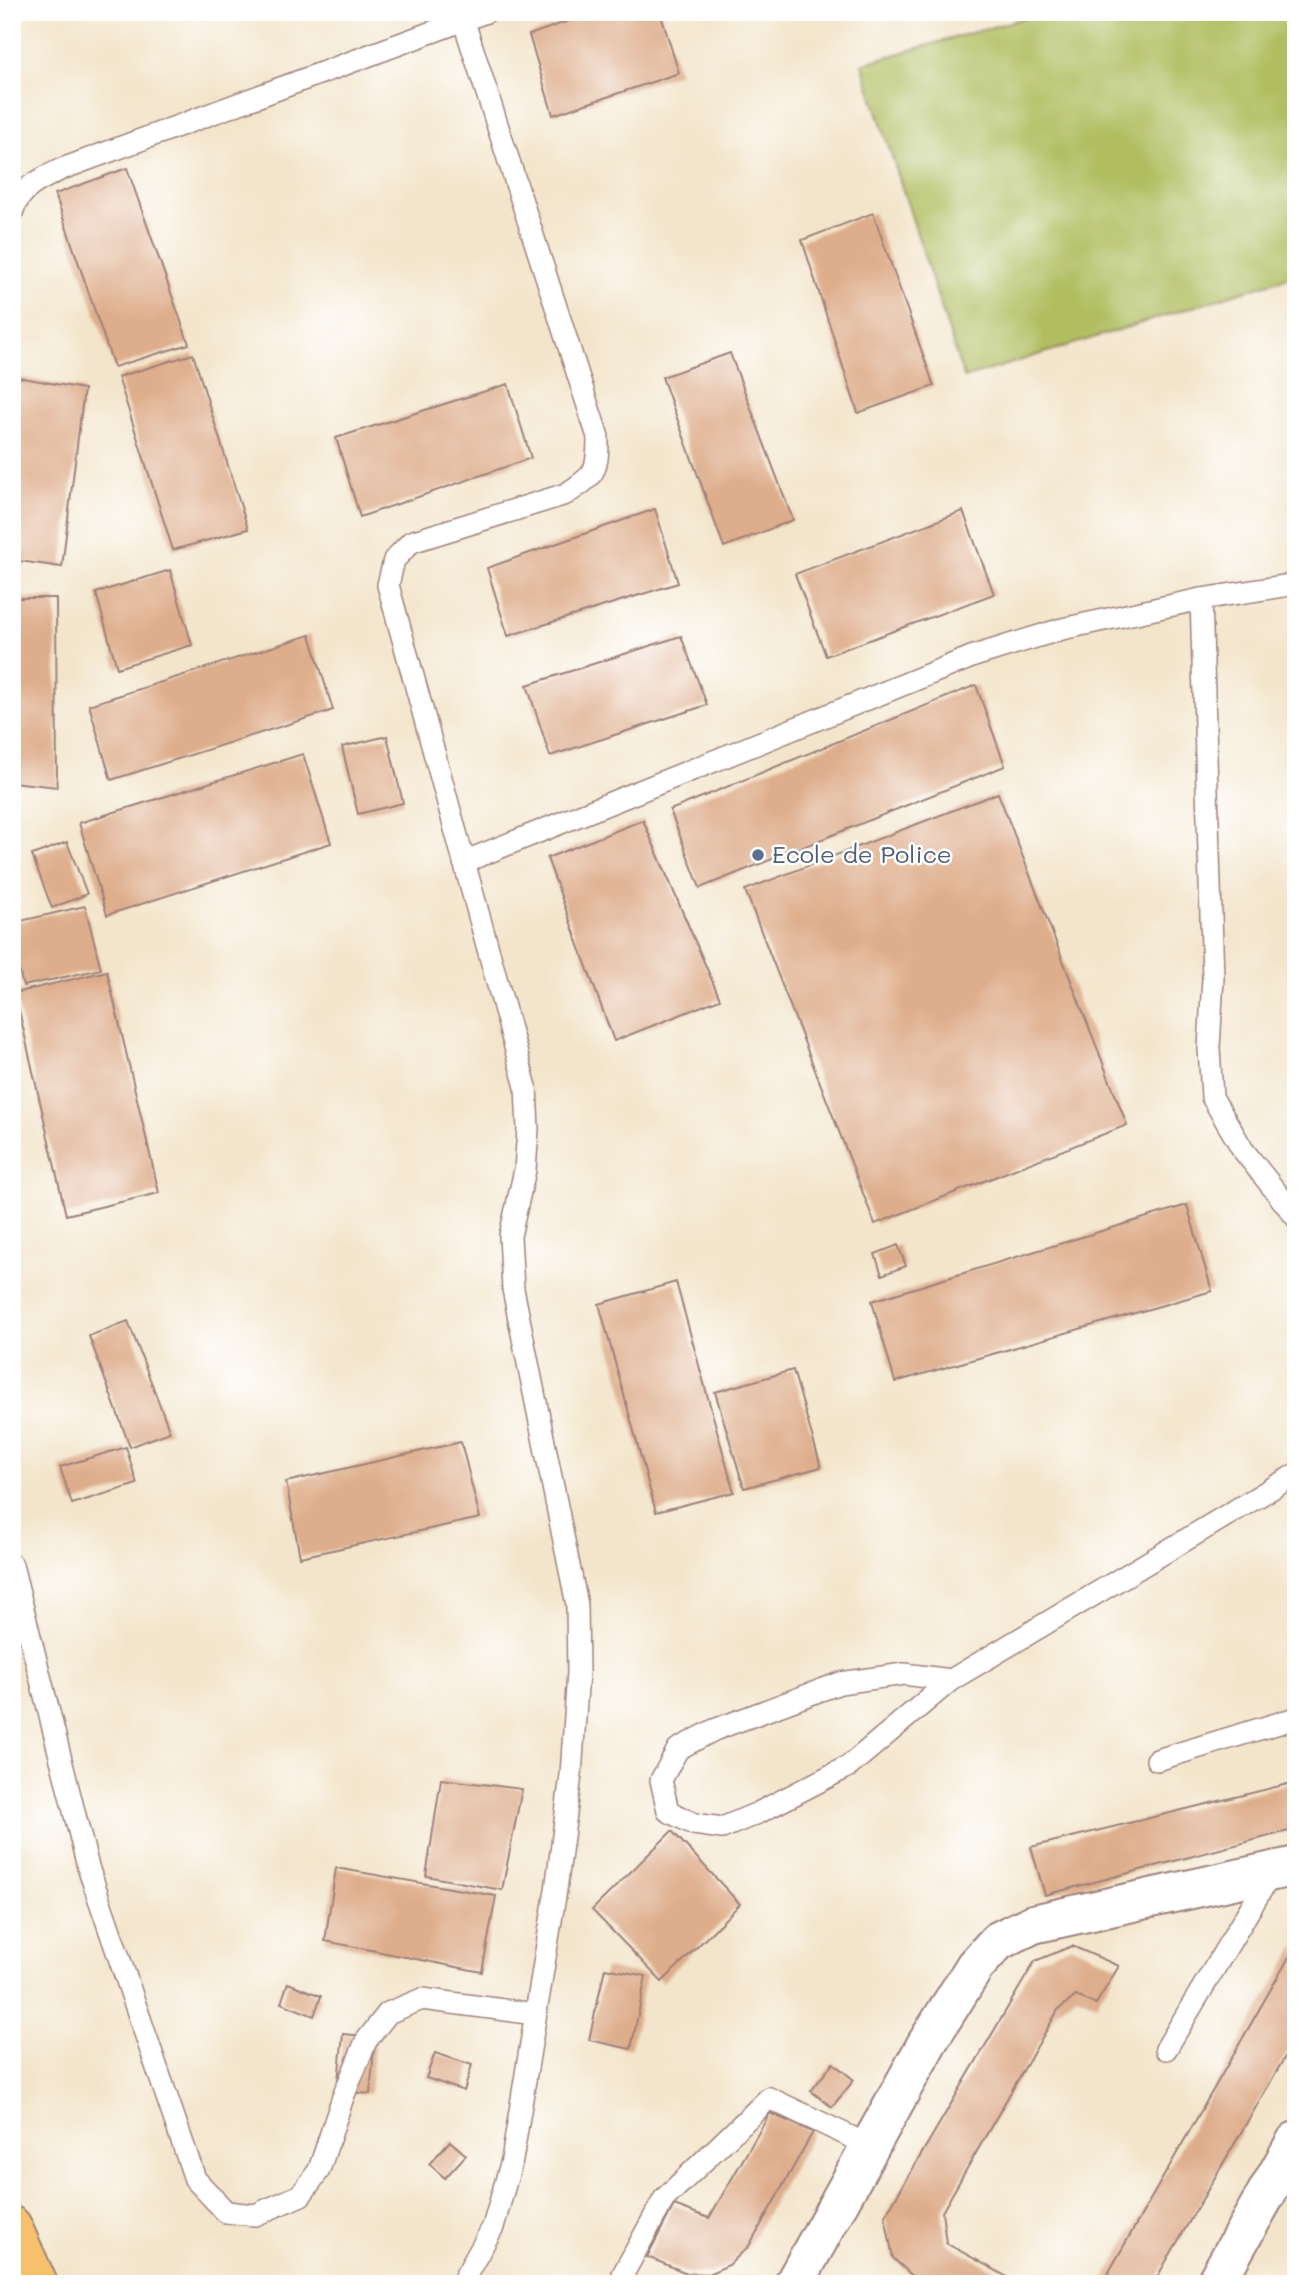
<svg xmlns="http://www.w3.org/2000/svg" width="1308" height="2296" font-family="Mali,sans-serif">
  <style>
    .green { fill: #b0be60; stroke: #7d6e46; stroke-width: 2 }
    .building { fill: #dead8b }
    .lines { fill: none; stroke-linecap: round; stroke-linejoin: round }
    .lane-casing { stroke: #9e827b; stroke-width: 24 }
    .street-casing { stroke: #9e827b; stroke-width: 42 }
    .primary-casing { stroke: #9e827b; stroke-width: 42 }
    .lane { stroke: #fff; stroke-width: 21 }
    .street { stroke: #fff; stroke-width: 38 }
    .primary { stroke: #f6c16b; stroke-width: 38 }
    .service-dot { fill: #5c6f8a; stroke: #fff; stroke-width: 2.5 }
    .labels { text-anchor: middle; stroke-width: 5; stroke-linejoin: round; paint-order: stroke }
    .service-label { font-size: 24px; fill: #4e5e75; stroke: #fff; text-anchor: start }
  </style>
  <rect width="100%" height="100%" fill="#fff"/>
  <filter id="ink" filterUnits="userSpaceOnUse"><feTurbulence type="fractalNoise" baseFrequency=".0143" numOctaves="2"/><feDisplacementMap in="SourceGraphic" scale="14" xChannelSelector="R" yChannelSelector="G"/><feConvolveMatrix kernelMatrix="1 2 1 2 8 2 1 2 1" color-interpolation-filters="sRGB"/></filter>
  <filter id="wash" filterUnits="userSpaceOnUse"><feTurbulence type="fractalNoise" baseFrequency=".00686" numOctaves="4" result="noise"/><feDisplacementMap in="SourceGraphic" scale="28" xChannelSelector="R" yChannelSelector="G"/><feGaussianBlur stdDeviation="1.57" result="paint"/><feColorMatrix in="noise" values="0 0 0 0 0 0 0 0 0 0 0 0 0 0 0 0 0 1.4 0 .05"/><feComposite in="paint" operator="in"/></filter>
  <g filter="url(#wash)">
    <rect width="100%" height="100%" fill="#f3e5cb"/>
    <polygon class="green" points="1045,12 1296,12 1296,275 964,378 862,64"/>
    <g id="blocks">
      <g class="building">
        <polygon points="594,12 660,12 679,73 553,115 529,35"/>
        <polygon points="127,168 189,344 114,367 55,194"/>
        <polygon points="873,213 934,386 858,413 802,240"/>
        <polygon points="730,353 793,520 724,547 662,377"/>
        <polygon points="193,354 248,529 173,550 118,377"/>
        <polygon points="12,376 84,389 62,567 12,560"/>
        <polygon points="508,384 531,458 360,517 336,438"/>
        <polygon points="655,509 678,583 508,636 487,568"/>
        <polygon points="963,511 994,594 826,656 795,574"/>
        <polygon points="170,570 192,645 117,668 96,593"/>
        <polygon points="12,598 56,598 57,787 12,782"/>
        <polygon points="310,635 333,710 111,780 89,705"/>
        <polygon points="681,636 707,705 550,756 527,685"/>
        <polygon points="976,685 1005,766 700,888 670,810"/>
        <polygon points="387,736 403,803 358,814 342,747"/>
        <polygon points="303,754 331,843 107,915 79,823"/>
        <polygon points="998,793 1127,1125 875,1224 745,890"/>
        <polygon points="643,820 720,999 614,1041 547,858"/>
        <polygon points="67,842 87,894 52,908 32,855"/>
        <polygon points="85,906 101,969 23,986 12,940 12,923"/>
        <polygon points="107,971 159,1193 66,1215 15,993"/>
        <polygon points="1187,1205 1212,1291 895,1382 872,1301"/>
        <polygon points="898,1245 906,1266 882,1275 875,1254"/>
        <polygon points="676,1282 734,1492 656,1512 599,1304"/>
        <polygon points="128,1321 170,1432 130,1447 89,1336"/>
        <polygon points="793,1370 821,1467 744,1488 715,1392"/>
        <polygon points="461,1442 480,1518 300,1557 286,1482"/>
        <polygon points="126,1447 137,1484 72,1504 60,1467"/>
        <polygon points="441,1779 522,1789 502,1890 426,1876"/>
        <polygon points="1296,1782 1296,1829 1045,1895 1031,1847"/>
        <polygon points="672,1831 740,1904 662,1982 592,1910"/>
        <polygon points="336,1868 496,1896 482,1972 325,1941"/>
        <polygon points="1296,1945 1296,2038 1153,2284 1102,2284"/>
        <polygon points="1072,1946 1119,1966 1096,2004 1076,1996 1058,2010 942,2212 946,2243 1020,2284 921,2284 893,2258 885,2216 1035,1961"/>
        <polygon points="605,1968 646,1976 631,2049 589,2040"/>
        <polygon points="288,1983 321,1996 314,2016 281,2003"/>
        <polygon points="343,2034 375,2037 370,2094 337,2091"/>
        <polygon points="435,2053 472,2065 464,2091 426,2078"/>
        <polygon points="833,2063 854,2080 832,2107 811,2091"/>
        <polygon points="770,2113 813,2132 749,2246 729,2265 708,2274 687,2273 647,2257 674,2205 709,2218"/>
        <polygon points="450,2141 466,2155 445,2178 429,2164"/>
      </g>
    </g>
  </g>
  <g filter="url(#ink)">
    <use href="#blocks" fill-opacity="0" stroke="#9e827b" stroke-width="2"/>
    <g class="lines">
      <g class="lane-casing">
        <g id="lane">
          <path d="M12 213C19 188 41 179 62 169L486 12"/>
          <polyline points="1201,599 1213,978 1209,1048 1212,1097 1243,1150 1296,1217"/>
          <polyline points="464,862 974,656 1062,629 1201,599 1296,584"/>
          <polyline points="12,1565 88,1867 195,2179 226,2212 255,2215 301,2195 319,2170 343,2097 366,2041 388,2013 422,1999 535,2014"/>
          <polyline points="951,1680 904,1674 840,1683 714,1730 678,1749 661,1780 668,1811 694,1824 722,1828 758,1813 849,1766 951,1680 1296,1474"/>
          <polyline points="1157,1760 1296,1718"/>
          <polyline points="1166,2049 1272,1872"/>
          <path d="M461 2284 493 2227 512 2160 556 1890 571 1775 578 1672 577 1605 513 1289 510 1236 525 1170 528 1129 526 1087 388 585 394 560 411 542 566 494C595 475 598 472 598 437L464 22"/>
          <polyline points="626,2284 623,2274 664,2199 769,2098 870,2146"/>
        </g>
      </g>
      <g class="street-casing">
        <g id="street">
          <polyline points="794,2284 927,2043 975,1966 998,1941 1033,1924 1296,1866"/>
          <polyline points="1215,2284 1296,2141"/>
        </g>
      </g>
      <g class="primary-casing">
        <polyline id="primary" points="12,2226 38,2284"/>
      </g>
      <use href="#lane" class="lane"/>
      <use href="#street" class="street"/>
      <use href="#primary" class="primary"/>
    </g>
  </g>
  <circle class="service-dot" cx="758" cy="855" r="7"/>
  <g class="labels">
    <g class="service-label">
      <text x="772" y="863">Ecole de Police</text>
    </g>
  </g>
  <rect width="1308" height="2296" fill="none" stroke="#fff" stroke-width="42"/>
</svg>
